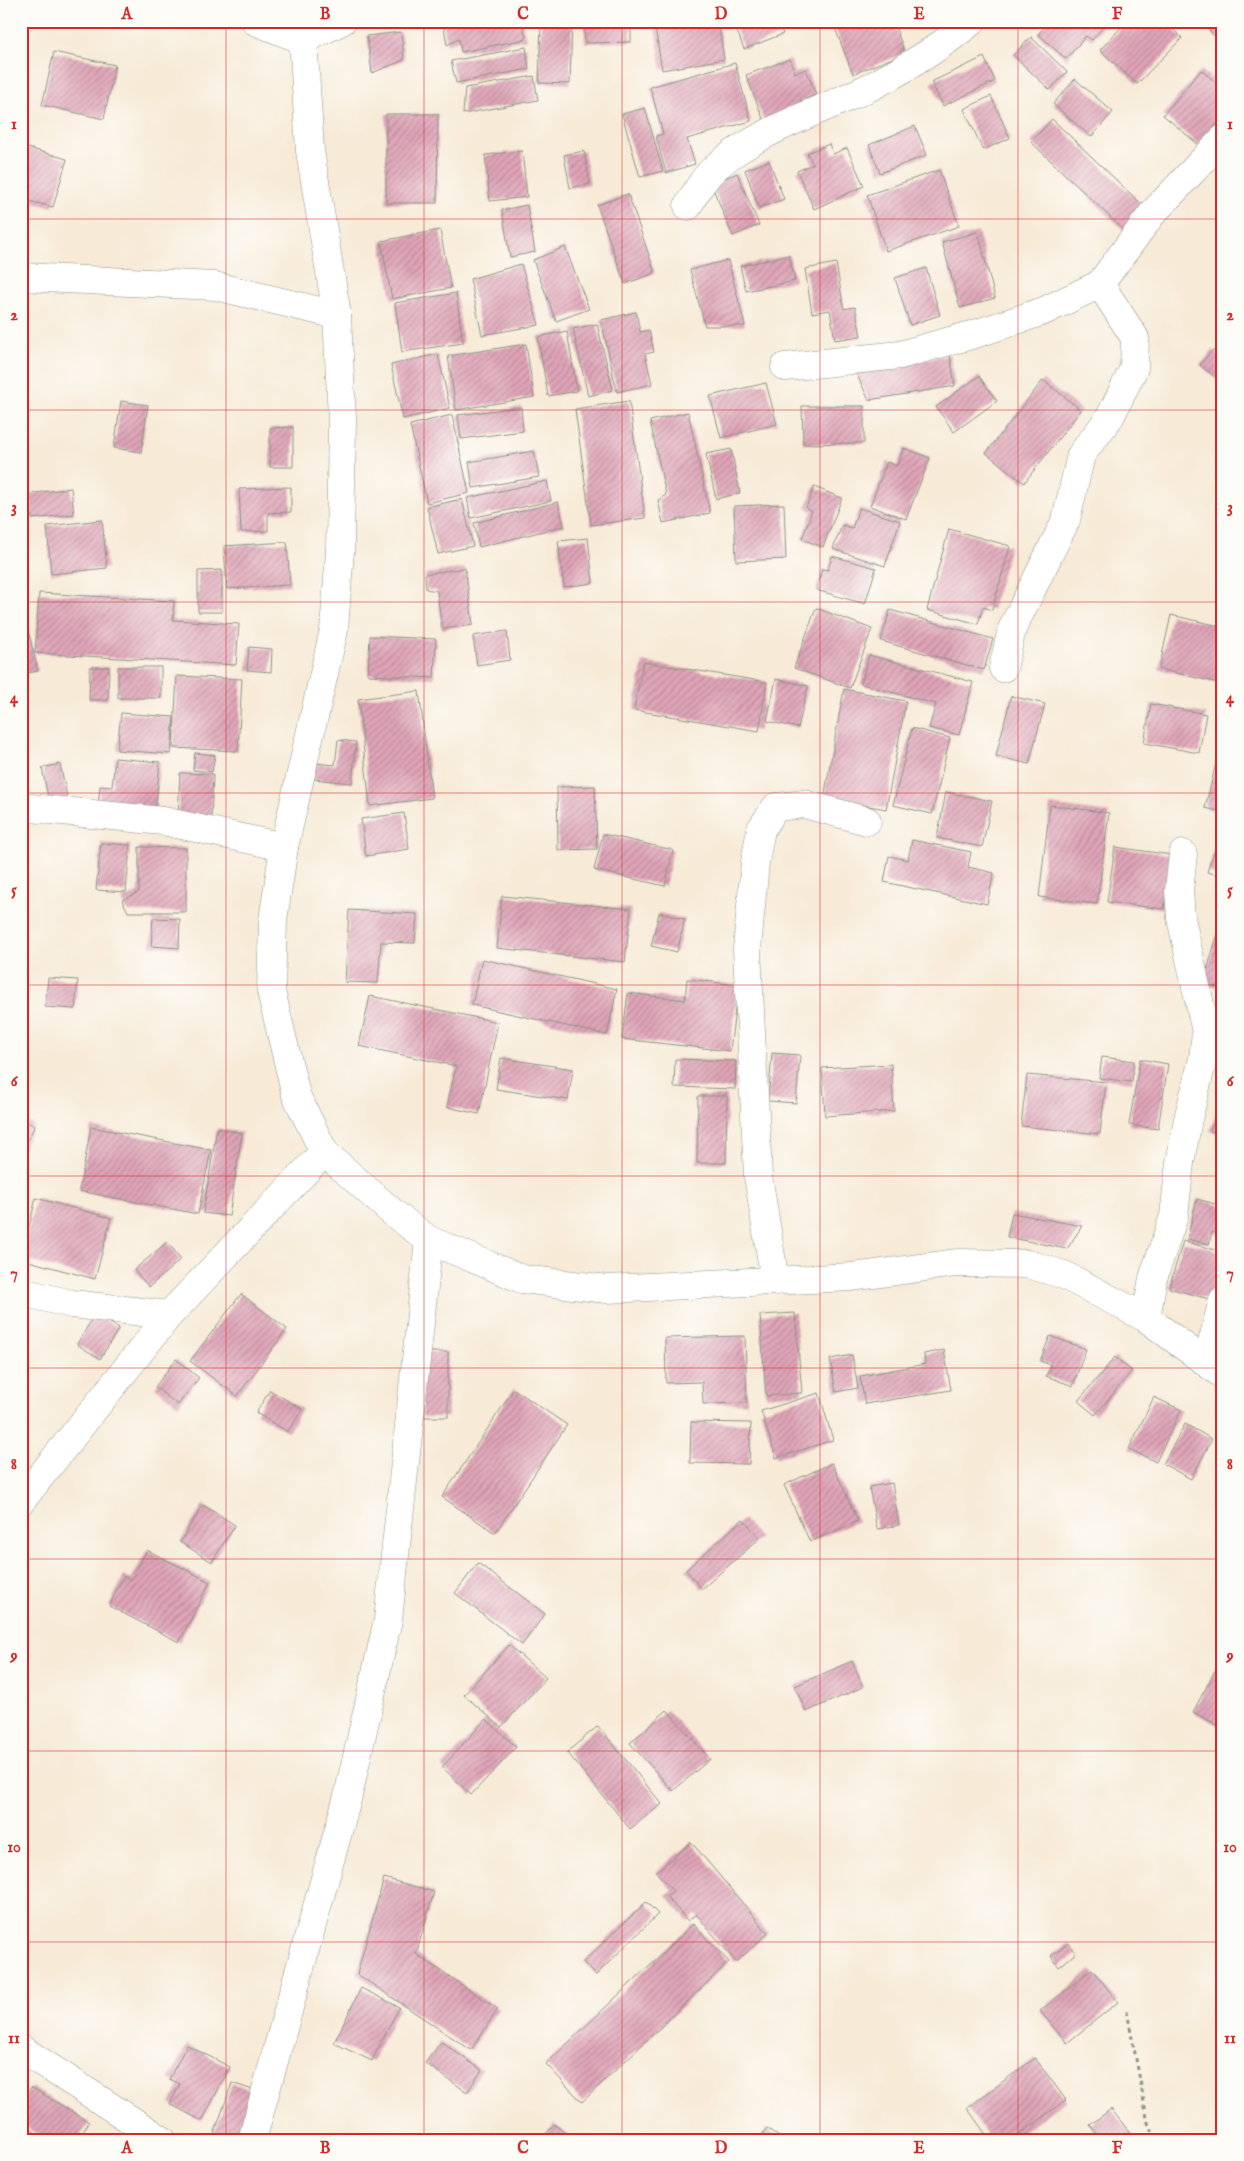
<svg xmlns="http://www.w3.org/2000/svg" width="1244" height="2161" font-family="'IM FELL English',serif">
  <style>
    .building { fill: url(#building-hatch) }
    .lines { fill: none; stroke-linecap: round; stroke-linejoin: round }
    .minor-casing { stroke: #8b9486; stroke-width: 29 }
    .path { stroke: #8b9486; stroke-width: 3; stroke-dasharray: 4 4; stroke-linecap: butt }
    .minor { stroke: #fff; stroke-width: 28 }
    .grid { fill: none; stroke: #d62828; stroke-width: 1; stroke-opacity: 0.55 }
    .neatline { fill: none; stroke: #d62828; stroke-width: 2 }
    .grid-label { font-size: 16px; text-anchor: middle; font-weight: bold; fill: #d62828 }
  </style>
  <defs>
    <pattern id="building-hatch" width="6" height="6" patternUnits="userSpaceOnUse" patternTransform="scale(1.25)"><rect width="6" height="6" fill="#e0a4b8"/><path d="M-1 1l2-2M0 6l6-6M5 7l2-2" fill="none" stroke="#b58796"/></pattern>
  </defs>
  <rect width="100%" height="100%" fill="#fdfcf7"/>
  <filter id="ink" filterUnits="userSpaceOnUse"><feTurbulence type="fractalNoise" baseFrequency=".02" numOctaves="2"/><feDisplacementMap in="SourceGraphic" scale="10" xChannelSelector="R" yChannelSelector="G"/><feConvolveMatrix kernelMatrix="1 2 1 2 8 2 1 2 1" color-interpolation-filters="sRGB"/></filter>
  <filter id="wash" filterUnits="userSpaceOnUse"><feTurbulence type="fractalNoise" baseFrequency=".0096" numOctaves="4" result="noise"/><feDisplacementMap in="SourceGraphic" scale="20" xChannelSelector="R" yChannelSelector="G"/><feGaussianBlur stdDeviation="1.12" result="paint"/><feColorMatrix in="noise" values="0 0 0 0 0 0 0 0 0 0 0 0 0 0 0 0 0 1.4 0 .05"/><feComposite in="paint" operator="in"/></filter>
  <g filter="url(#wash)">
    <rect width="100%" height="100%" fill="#f7ead7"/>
    <g id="blocks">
      <g class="building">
        <polygon points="443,21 522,21 526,39 461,52 459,39 447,45"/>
        <polygon points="541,21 572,21 570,84 539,83"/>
        <polygon points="584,21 631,21 631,42 585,43"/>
        <polygon points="654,21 718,21 724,59 662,70"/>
        <polygon points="733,21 778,21 783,34 744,49"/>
        <polygon points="852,21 893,21 905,53 853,74 835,28"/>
        <polygon points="1050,21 1108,21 1092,40 1086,36 1066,59 1038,34"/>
        <polygon points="1127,21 1165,21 1182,38 1137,84 1100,50"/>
        <polygon points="1201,21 1223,21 1223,32 1216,38"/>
        <polygon points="401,32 404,60 372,73 367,36"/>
        <polygon points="1031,37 1067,72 1050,90 1013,55"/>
        <polygon points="526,47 529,69 456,83 451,61"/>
        <polygon points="54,52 115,65 104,119 42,105"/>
        <polygon points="984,57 995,81 943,106 931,82"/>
        <polygon points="790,59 795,73 806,69 816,95 800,101 805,111 766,126 746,75"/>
        <polygon points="735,63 751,121 687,139 695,164 666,173 656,136 663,134 650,87"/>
        <polygon points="1201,70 1223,88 1223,117 1199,145 1163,115"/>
        <polygon points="534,76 538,100 463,114 465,88"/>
        <polygon points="1075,79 1113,112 1091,137 1053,104"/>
        <polygon points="991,96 1010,138 983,150 964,109"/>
        <polygon points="645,108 663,171 640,177 622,114"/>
        <polygon points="386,114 438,114 437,203 386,203"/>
        <polygon points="1052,119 1152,214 1131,237 1031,142"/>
        <polygon points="915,126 927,155 880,173 869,145"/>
        <polygon points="829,144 833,154 847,148 864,186 814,209 797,171 813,164 807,153"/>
        <polygon points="21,146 67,159 53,207 21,199"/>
        <polygon points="522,151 527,197 490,201 485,155"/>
        <polygon points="584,151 590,184 570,188 564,155"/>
        <polygon points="769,161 784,199 759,208 745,170"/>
        <polygon points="939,170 959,226 886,251 867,195"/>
        <polygon points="737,173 759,225 733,236 711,184"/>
        <polygon points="628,194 655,273 625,284 597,205"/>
        <polygon points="527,205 535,252 510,257 502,210"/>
        <polygon points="440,230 451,288 392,299 381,241"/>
        <polygon points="978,232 995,298 960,308 942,242"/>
        <polygon points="565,247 589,309 556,321 533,260"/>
        <polygon points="789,255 795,281 746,291 740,266"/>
        <polygon points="728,260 745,326 705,326 690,270"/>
        <polygon points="836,263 844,309 855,307 861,336 835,340 830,310 812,313 805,269"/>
        <polygon points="521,264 539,325 482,335 470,279"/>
        <polygon points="926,268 940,315 910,325 895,278"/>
        <polygon points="456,293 463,343 402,352 395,303"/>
        <polygon points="636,312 640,332 649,330 654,352 645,354 652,384 617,392 601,320"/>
        <polygon points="597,324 613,390 588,396 573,329"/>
        <polygon points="567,331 577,391 548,396 538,337"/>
        <polygon points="526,344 534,397 456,410 448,356"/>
        <polygon points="1213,350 1223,358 1223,384 1200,365"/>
        <polygon points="438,354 450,408 403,419 391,365"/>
        <polygon points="950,355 955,386 869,400 855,371"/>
        <polygon points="979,376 997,401 954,432 936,407"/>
        <polygon points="1043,380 1081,410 1024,483 986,453"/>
        <polygon points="766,383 777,424 721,438 710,396"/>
        <polygon points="121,401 148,405 141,452 114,448"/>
        <polygon points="629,401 645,518 591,525 575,409"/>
        <polygon points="802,406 864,406 864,443 803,444"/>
        <polygon points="521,407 523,431 461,439 458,415"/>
        <polygon points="688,412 710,513 663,523 658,500 666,495 650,421"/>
        <polygon points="452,415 469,493 427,503 410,425"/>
        <polygon points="293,427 293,467 270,467 270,428"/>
        <polygon points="904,448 930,458 906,519 870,506 887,462 897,466"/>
        <polygon points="731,449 740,493 716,499 706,454"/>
        <polygon points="534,451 539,477 473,488 469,462"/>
        <polygon points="547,481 551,501 471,518 467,498"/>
        <polygon points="291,487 291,512 268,513 268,531 241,532 239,489"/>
        <polygon points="814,487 842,498 823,547 802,539 812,511 806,508"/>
        <polygon points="71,488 74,514 32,519 29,494"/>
        <polygon points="462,499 473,546 438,554 427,507"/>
        <polygon points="558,502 564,526 479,547 474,523"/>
        <polygon points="784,504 786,559 736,561 734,506"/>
        <polygon points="859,508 900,521 885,566 833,549 842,525 852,528"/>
        <polygon points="102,520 107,568 51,574 47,526"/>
        <polygon points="949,529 1010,546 992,610 983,607 978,624 927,610"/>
        <polygon points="588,538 593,583 564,587 558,541"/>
        <polygon points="287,542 290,585 227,589 224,546"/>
        <polygon points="832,556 876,568 865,604 816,590 822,569 828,570"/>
        <polygon points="465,568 473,625 442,629 437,591 426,589 425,574"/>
        <polygon points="222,570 222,612 198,612 198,571"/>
        <polygon points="39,593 174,601 173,620 239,624 236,665 35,653"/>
        <polygon points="21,601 38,671 21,674"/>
        <polygon points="816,608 872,629 850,688 794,668"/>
        <polygon points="890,610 993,639 984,670 881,641"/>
        <polygon points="1171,615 1223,627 1223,684 1159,669"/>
        <polygon points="507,631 510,660 477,665 473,636"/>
        <polygon points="370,636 436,639 434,678 368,675"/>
        <polygon points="249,647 272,649 271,672 247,670"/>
        <polygon points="869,655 973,682 959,735 929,728 936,704 861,684"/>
        <polygon points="643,662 767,682 759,731 634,710"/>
        <polygon points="90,667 109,667 108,700 89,700"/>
        <rect x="118" y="667" width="43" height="31"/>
        <polygon points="177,676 242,679 238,751 173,748"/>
        <polygon points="776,679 808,686 798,728 767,721"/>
        <polygon points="844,689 906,701 886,809 824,798"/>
        <polygon points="419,691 432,798 370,806 358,699"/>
        <polygon points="1011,696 1045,704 1029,764 996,756"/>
        <polygon points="1151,704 1206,714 1199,753 1144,743"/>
        <polygon points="121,713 174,717 171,754 117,750"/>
        <polygon points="912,728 950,738 932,814 893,805"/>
        <polygon points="1222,739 1223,739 1223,812 1205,808"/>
        <polygon points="338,740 356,742 352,783 313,779 315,763 335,765"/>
        <polygon points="195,753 215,755 212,772 193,770"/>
        <polygon points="115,758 160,762 155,813 98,808 100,786 112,787"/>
        <polygon points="60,764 68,801 50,806 42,768"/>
        <polygon points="180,773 213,774 211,819 178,819"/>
        <polygon points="595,786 597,849 558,850 557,787"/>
        <polygon points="946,792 992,801 982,847 937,838"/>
        <polygon points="1050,805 1109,813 1097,904 1039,897"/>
        <polygon points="404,813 409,849 366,856 361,819"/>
        <polygon points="603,834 673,850 665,886 594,870"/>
        <polygon points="912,840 971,852 968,867 994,873 987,904 884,882 889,856 908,860"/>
        <polygon points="1218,840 1223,841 1223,876 1207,872"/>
        <polygon points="101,843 130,845 126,892 96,890"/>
        <polygon points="139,847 186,848 186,912 128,912 122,900 139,892"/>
        <polygon points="1115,847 1172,855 1164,909 1107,902"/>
        <polygon points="502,896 631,909 625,962 497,948"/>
        <polygon points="349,910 417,914 415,943 381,942 378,983 345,982"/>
        <polygon points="659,913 685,919 677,952 651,946"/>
        <polygon points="1223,917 1223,989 1203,983"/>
        <polygon points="153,918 180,919 179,948 151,946"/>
        <polygon points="482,959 617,989 607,1035 472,1005"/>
        <polygon points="48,978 78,980 75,1009 45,1007"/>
        <polygon points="687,979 738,985 730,1051 622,1039 628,993 685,1000"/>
        <polygon points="370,996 498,1022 479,1114 447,1107 456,1066 359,1046"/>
        <polygon points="772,1053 800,1055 796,1103 768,1101"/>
        <polygon points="1102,1057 1134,1061 1132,1082 1099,1078"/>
        <polygon points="501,1058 573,1069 568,1100 496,1089"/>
        <polygon points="675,1059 736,1061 735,1089 674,1087"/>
        <polygon points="1140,1059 1168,1064 1158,1129 1129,1125"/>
        <polygon points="891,1064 894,1111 825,1116 822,1068"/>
        <polygon points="1027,1075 1106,1082 1100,1134 1021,1126"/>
        <polygon points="698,1096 727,1096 726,1163 697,1163"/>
        <polygon points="1220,1103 1223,1104 1223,1135 1210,1131"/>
        <polygon points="21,1119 35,1126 21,1151"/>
        <polygon points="91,1127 211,1150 198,1214 79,1191"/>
        <polygon points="217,1128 242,1133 229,1216 203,1213"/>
        <polygon points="36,1198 111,1218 95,1279 21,1259"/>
        <polygon points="1197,1199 1223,1206 1223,1235 1212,1232 1209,1244 1187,1239"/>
        <polygon points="1012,1213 1082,1226 1067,1249 1007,1237"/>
        <polygon points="1183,1241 1223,1252 1223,1279 1216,1301 1169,1288"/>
        <polygon points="167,1242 181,1259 149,1287 134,1270"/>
        <polygon points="241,1294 287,1329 237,1396 190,1361"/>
        <polygon points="795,1313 802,1393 766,1396 760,1315"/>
        <polygon points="95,1314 119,1328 100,1359 77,1344"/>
        <polygon points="745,1336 747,1403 703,1404 702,1382 666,1383 665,1338"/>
        <polygon points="1050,1336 1086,1349 1073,1386 1046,1376 1051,1365 1040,1361"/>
        <polygon points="944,1350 951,1390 865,1404 860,1376 925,1364 924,1354"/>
        <rect x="422" y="1352" width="26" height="65"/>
        <polygon points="852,1355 858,1388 836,1392 830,1359"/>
        <polygon points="1115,1357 1132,1371 1095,1415 1078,1401"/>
        <polygon points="176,1359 199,1378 178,1405 155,1387"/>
        <polygon points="514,1389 567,1425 495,1533 442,1497"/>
        <polygon points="270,1390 302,1409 288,1432 256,1413"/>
        <polygon points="819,1393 833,1440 776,1458 761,1411"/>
        <polygon points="1154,1397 1181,1410 1156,1462 1129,1449"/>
        <polygon points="691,1422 751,1423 749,1464 690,1463"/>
        <polygon points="1185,1424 1212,1439 1191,1479 1163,1464"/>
        <polygon points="832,1463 858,1521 810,1542 784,1485"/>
        <polygon points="892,1483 899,1525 877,1529 869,1487"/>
        <polygon points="203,1505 235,1525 212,1562 180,1542"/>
        <polygon points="743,1519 760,1538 702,1589 686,1570"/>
        <polygon points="147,1550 210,1582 179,1642 109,1606 124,1576 131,1580"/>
        <polygon points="478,1563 545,1614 522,1645 455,1593"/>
        <polygon points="509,1645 546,1678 501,1727 464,1695"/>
        <polygon points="852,1661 863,1687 806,1712 795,1686"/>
        <polygon points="1217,1667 1223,1670 1223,1728 1193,1712"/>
        <polygon points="667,1710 710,1759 673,1791 630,1743"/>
        <polygon points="486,1719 516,1747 471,1795 442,1767"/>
        <polygon points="598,1726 662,1804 630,1829 567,1752"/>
        <polygon points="691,1842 768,1933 736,1962 696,1914 688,1921 666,1896 673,1891 656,1872"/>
        <polygon points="384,1878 434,1892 416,1954 498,2009 471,2050 357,1974"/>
        <polygon points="646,1902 658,1914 596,1975 583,1962"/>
        <polygon points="693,1924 729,1962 582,2102 546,2064"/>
        <polygon points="1069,1943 1076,1953 1059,1967 1051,1956"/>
        <polygon points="1092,1969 1118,2002 1067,2043 1040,2011"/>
        <polygon points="361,1988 399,2007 372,2061 334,2043"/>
        <polygon points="441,2042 482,2070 467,2092 425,2063"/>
        <polygon points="187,2045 230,2067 202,2121 170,2104 180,2084 169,2079"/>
        <polygon points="1035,2058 1066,2100 1012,2140 990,2140 967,2108"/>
        <polygon points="232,2083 256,2091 239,2140 212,2140"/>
        <polygon points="31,2087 89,2122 78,2140 48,2140 21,2124 21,2102"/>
        <polygon points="1111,2109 1136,2140 1101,2140 1090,2125"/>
        <polygon points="554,2124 574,2140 541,2140"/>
        <polygon points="767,2128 783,2140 758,2140"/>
        <polygon points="24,2131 39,2140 21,2140"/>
      </g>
    </g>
  </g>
  <g filter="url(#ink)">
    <use href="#blocks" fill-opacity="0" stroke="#8b9486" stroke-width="1"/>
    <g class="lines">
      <g class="minor-casing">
        <g id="minor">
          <polyline points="255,21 303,40 342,21"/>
          <polyline points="302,21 310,151 337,315 342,418 340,551 334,630 284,847 273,920 271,991 296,1095 324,1152 392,1212 429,1240 522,1279 607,1289 852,1277 956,1263 1028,1264 1064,1275 1146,1318 1223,1375"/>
          <path d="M688 206C696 192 704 177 717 166 760 129 825 110 876 84 910 66 942 46 972 21"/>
          <polyline points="21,277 215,286 337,315"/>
          <polyline points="785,367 900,355 975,334 1044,311 1100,284"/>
          <polyline points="1003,668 1012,629 1066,520 1081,455 1110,417 1134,368 1135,338 1100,284 1152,214 1223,139"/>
          <polyline points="21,807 163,821 284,847"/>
          <polyline points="775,1281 758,1176 747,949 755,862 761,829 776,807 804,804 867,821"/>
          <polyline points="21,1292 72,1304 169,1315"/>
          <polyline points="1146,1318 1153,1278 1174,1216 1180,1163 1188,1119 1203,1059 1206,1032 1181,918 1179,891 1183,854"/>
          <polyline points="1207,1363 1223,1300"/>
          <polyline points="21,1501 169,1315 324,1152"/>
          <polyline points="21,2049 162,2140"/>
          <polyline points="252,2140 348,1796 388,1620 429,1240"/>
        </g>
      </g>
      <polyline class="path" points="1127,2011 1148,2123 1157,2140"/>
      <use href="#minor" class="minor"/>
    </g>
  </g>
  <path class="grid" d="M226 21V2140M424 21V2140M622 21V2140M820 21V2140M1018 21V2140M21 219H1223M21 410H1223M21 602H1223M21 793H1223M21 985H1223M21 1176H1223M21 1368H1223M21 1559H1223M21 1751H1223M21 1942H1223"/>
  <rect width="1244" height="2161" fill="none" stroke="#fdfcf7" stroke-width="55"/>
  <rect x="28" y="28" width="1188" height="2106" class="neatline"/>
  <g class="grid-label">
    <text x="127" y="19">A</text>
    <text x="325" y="19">B</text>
    <text x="523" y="19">C</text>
    <text x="721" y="19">D</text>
    <text x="919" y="19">E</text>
    <text x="1117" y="19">F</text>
    <text x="14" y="129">1</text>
    <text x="1230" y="129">1</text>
    <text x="14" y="320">2</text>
    <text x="1230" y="320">2</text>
    <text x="14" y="512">3</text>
    <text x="1230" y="512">3</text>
    <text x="14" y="703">4</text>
    <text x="1230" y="703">4</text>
    <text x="14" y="895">5</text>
    <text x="1230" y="895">5</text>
    <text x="14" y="1086">6</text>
    <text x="1230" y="1086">6</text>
    <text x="14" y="1278">7</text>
    <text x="1230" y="1278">7</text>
    <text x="14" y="1469">8</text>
    <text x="1230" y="1469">8</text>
    <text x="14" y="1661">9</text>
    <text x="1230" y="1661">9</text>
    <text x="14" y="1852">10</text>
    <text x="1230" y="1852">10</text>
    <text x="14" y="2043">11</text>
    <text x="1230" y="2043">11</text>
    <text x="127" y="2153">A</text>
    <text x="325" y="2153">B</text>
    <text x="523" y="2153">C</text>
    <text x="721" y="2153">D</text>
    <text x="919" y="2153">E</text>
    <text x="1117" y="2153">F</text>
  </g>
</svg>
